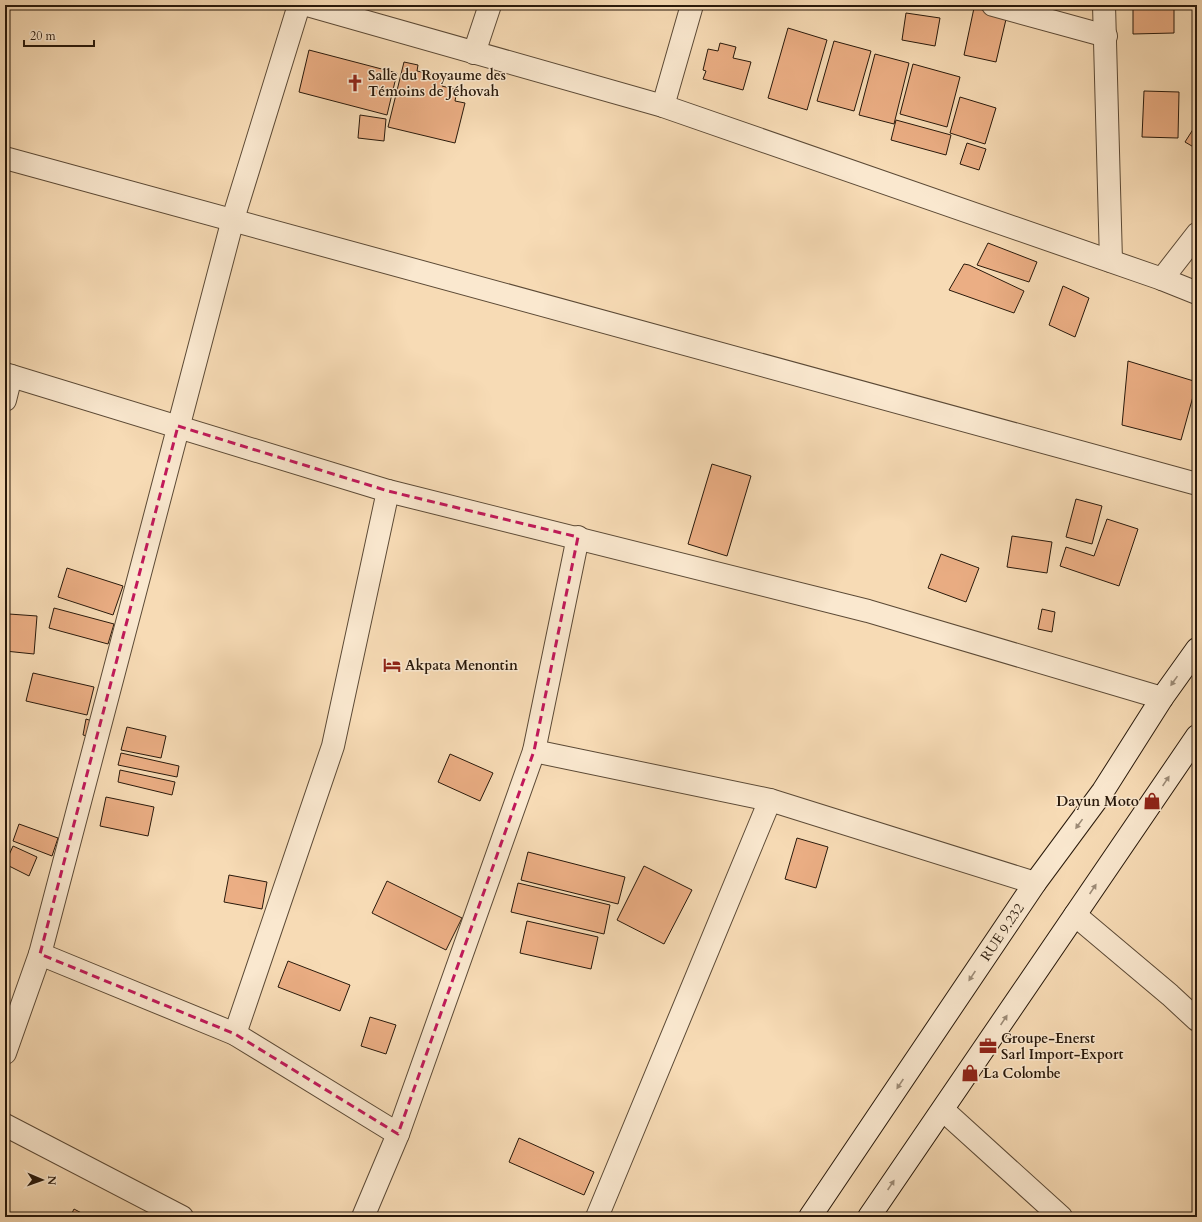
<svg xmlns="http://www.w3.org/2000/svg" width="1202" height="1222" font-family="Cardo,serif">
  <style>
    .building { fill: #ebae84; stroke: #29190b }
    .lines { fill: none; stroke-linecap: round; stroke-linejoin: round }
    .street-casing { stroke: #5c4a36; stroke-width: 24 }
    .secondary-casing { stroke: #29190b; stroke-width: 24 }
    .street { stroke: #fae8cf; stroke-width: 22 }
    .secondary { stroke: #fae8cf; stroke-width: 22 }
    .oneway { fill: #9c8b77 }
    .marked { fill: none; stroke: #c2185b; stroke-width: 3; stroke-dasharray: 8 5; stroke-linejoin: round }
    .labels { text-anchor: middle; stroke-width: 3; stroke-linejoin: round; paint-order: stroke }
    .poi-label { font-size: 14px; font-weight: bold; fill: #29190b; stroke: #fae8cf; text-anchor: start }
    .street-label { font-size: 14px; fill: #29190b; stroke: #fae8cf }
  </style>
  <rect width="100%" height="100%" fill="#f7dbb5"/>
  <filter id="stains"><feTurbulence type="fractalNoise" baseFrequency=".005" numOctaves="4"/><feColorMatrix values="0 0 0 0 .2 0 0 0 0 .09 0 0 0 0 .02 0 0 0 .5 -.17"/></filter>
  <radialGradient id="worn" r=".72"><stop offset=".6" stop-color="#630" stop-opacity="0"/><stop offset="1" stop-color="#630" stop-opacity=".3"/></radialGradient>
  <g class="building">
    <polygon points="1133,5 1174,5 1174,33 1133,34"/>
    <polygon points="974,8 1007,15 996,62 964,55"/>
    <polygon points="906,13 940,18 935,46 902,40"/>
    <polygon points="788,28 827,40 807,110 768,98"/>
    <polygon points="834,41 871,51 854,111 817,101"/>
    <polygon points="720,43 736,47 733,58 751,62 743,90 703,79 706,71 703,70 708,49 718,51"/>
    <polygon points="309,50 397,73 387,115 299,92"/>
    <polygon points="875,54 909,63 894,124 859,115"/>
    <polygon points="404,62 418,65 417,71 444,77 442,86 457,90 455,101 465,103 455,143 388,127"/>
    <polygon points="913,64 960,77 947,127 900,114"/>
    <polygon points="1144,91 1179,92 1178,138 1142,137"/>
    <polygon points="960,97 996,108 985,144 950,133"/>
    <polygon points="360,115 386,119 384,141 358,138"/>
    <polygon points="896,120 951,135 946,155 891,140"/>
    <polygon points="1197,123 1197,149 1185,142"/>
    <polygon points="967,143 986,149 979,170 960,164"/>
    <polygon points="988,243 1037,262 1029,282 977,265"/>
    <polygon points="964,264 969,265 1024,291 1014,313 949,290"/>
    <polygon points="1063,286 1089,298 1075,337 1049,325"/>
    <polygon points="1128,361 1197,382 1181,440 1122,425"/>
    <polygon points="712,464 751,476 727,556 688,544"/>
    <polygon points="1076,499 1102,506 1092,544 1066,537"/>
    <polygon points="1107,519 1138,529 1119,586 1060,566 1066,547 1094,556"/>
    <polygon points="1012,536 1052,542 1047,573 1007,567"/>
    <polygon points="941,554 979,568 966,602 928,588"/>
    <polygon points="67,568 123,586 113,615 58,597"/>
    <polygon points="54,608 114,624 108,644 49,628"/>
    <polygon points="1042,609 1055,612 1052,632 1038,629"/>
    <polygon points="9,614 37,616 34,654 5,651"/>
    <polygon points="33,673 94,687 87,715 26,701"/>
    <polygon points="86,719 95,722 92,737 83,735"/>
    <polygon points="127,727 166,736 161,758 121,750"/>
    <polygon points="121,753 179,766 177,777 118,765"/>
    <polygon points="450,754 493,773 480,801 438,782"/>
    <polygon points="120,770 175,782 172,795 118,782"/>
    <polygon points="106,797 154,807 148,836 100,826"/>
    <polygon points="19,824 58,838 52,856 13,841"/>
    <polygon points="797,838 828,847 816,888 785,879"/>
    <polygon points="13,846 37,857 29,876 5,864"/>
    <polygon points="528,852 625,877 618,904 521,880"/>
    <polygon points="644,866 692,890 664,944 617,920"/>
    <polygon points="229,875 267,882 262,909 224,902"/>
    <polygon points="387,881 462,918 446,950 372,913"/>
    <polygon points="518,883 610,905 604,934 511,912"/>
    <polygon points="527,921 598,937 591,969 520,953"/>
    <polygon points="288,961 350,985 340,1011 278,987"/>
    <polygon points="370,1017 396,1025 386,1054 361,1046"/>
    <polygon points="519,1138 594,1172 584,1195 509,1162"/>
    <polygon points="74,1209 89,1217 70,1217"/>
  </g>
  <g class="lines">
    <g class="street-casing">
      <g id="street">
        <polyline points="307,5 663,106 1162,279 1197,293"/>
        <polyline points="993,5 1106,36"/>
        <polyline points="1104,5 1111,261"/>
        <polyline points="474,53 490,5"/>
        <polyline points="663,106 692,5"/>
        <polyline points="5,158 1197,484"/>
        <polyline points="1162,279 1197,234"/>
        <polyline points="5,374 388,491 868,611 1162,698"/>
        <polyline points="5,400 11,376"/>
        <polyline points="534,751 770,800 1035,883"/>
        <polyline points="1075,915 1170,995 1197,1020"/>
        <polyline points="40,954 235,1034 398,1134"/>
        <polyline points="235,1034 333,746 388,491"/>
        <polyline points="5,1053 40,954 233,219 299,5"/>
        <polyline points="943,1110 1061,1217"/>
        <polyline points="5,1125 182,1217"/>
        <polyline points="363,1217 398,1134 534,751 578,537"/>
        <polyline points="597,1217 770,800"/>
      </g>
    </g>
    <g class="secondary-casing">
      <g id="secondary">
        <polyline points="810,1217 1035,883 1103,791 1162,698 1197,649"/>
        <polyline points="869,1217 1197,736"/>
      </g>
    </g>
    <use href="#street" class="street"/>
    <use href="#secondary" class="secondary"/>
  </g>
  <defs><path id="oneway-solid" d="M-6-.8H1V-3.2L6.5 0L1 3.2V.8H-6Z"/></defs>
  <g class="oneway">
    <use href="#oneway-solid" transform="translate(1174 681) rotate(125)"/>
    <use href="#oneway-solid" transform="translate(1166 781) rotate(-56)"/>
    <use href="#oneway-solid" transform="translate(1079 824) rotate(126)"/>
    <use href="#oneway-solid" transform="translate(1093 889) rotate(-56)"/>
    <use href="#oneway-solid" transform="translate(972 976) rotate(124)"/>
    <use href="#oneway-solid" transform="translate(1004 1020) rotate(-56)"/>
    <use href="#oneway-solid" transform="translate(900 1084) rotate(124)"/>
    <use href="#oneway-solid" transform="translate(891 1185) rotate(-56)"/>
  </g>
  <path class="marked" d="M178 426 388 491 578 537 534 751 398 1134 235 1034 40 954Z"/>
  <defs>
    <g id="church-bare" transform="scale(1.38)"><path d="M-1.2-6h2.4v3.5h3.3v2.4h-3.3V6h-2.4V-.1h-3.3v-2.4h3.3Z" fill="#8f2418" stroke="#fae8cf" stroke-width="2.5" paint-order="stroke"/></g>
    <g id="hotel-bare" transform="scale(1.38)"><path d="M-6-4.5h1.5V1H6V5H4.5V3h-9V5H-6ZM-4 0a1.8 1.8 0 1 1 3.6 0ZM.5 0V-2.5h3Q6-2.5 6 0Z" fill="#8f2418" stroke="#fae8cf" stroke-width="2.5" paint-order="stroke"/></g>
    <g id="shop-bare" transform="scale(1.38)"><path d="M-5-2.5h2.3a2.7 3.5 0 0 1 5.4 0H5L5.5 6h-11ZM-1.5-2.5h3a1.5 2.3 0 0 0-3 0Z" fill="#8f2418" stroke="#fae8cf" stroke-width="2.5" paint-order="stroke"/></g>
    <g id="office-bare" transform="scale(1.38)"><path d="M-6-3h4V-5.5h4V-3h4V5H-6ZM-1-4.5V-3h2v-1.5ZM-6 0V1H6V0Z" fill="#8f2418" stroke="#fae8cf" stroke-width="2.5" paint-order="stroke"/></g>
  </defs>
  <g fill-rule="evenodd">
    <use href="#church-bare" x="355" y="83"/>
    <use href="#hotel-bare" x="392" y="665"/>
    <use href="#shop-bare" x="1152" y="801"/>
    <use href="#office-bare" x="988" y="1046"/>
    <use href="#shop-bare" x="970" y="1073"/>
  </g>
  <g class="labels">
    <g class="poi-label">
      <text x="368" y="80">Salle du Royaume des<tspan x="368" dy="16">Témoins de Jéhovah</tspan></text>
      <text x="405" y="670">Akpata Menontin</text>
      <text x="1139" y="806" text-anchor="end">Dayun Moto</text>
      <text x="1001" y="1043">Groupe-Enerst<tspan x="1001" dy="16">Sarl Import-Export</tspan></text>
      <text x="983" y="1078">La Colombe</text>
    </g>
    <g class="street-label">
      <text transform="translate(1002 932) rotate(-56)" y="5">RUE 9.232</text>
    </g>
  </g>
  <rect width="1202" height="1222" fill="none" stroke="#f7dbb5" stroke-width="20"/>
  <rect x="6" y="6" width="1190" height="1210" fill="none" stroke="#29190b" stroke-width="2"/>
  <rect x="10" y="10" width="1182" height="1202" fill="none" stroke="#29190b"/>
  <g transform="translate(42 1180) rotate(92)" stroke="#fae8cf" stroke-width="3" paint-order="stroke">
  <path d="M0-3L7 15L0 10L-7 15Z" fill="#29190b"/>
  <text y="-6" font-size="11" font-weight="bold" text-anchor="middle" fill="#29190b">N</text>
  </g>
  <path d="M24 40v6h70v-6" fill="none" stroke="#29190b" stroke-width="2"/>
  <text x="30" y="40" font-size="12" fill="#29190b" stroke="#fae8cf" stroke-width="3" paint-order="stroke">20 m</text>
  <rect width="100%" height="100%" filter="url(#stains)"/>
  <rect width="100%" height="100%" fill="url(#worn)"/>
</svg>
